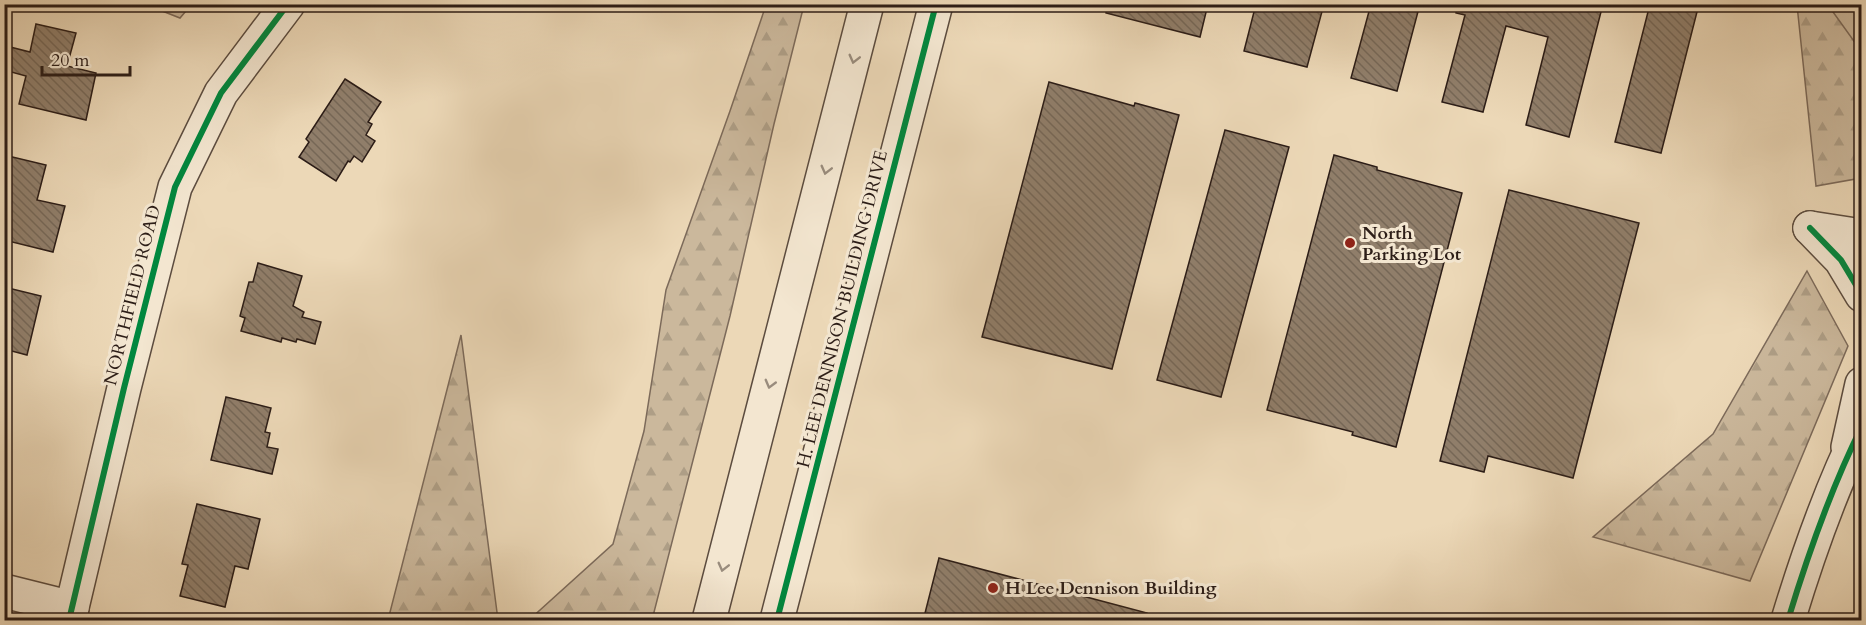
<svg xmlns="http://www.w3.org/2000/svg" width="1866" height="625" font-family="Cardo,serif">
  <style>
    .forest { fill: url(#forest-firs); stroke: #7c6a5a; stroke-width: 1.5 }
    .park { fill: url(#park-tufts); stroke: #7c6a5a; stroke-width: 1.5 }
    .building { fill: url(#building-back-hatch); stroke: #2c1d17; stroke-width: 1.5 }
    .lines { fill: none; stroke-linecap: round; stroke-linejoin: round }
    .minor-casing { stroke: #5c4c3f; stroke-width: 36 }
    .minor { stroke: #f3e6d0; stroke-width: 33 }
    .cycleway-casing { stroke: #f3e6d0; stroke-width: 10 }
    .cycleway { stroke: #00873e; stroke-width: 6 }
    .oneway { stroke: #998c7d }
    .poi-dot { fill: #8f2418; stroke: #f3e6d0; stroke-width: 2 }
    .labels { text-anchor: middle; stroke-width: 6; stroke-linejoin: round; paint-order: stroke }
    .poi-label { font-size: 18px; font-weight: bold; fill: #2c1d17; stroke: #f3e6d0; text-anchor: start }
    .street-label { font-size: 18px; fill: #2c1d17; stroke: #f3e6d0 }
  </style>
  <defs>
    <pattern id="forest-firs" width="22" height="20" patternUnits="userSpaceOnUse" patternTransform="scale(1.5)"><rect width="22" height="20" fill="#cbb89c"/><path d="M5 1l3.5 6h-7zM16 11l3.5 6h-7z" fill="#ae9e86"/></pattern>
    <pattern id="park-tufts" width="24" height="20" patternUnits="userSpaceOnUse" patternTransform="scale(1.5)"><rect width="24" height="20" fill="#cbb89c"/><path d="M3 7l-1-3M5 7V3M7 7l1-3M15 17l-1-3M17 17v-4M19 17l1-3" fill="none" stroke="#ae9e86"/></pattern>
    <pattern id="building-back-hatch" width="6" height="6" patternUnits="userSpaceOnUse" patternTransform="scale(1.5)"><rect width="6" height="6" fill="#907e6a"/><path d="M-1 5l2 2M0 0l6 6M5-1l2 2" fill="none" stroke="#766756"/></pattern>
  </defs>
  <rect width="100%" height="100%" fill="#ecd8b7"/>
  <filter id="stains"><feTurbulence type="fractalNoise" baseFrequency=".00333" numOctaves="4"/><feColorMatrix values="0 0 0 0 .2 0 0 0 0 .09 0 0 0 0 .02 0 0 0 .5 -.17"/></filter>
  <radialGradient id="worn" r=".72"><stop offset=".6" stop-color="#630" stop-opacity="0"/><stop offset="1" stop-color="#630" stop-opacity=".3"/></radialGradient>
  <g class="forest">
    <polygon points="147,5 191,4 191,5 180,18"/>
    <polygon points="766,5 804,5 774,124 730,316 652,620 529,620 613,544 644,431 666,290 730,111"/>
    <polygon points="1797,5 1861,5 1861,178 1816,186"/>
    <polygon points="1807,271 1848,346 1750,581 1593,537 1713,434"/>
    <polygon points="461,335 498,620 388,620"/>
  </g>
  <polygon class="park" points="1828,5 1861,5 1861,51"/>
  <g class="building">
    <polygon points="1107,4 1208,4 1200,37 1106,13"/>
    <polygon points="1256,4 1324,4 1307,67 1244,51"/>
    <polygon points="1371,4 1420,4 1397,91 1351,78"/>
    <polygon points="1457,4 1603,4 1569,137 1526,125 1548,37 1506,26 1483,112 1442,102 1465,15 1456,13"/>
    <polygon points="1650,4 1699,4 1661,153 1615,142"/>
    <polygon points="36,24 76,33 67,66 96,73 86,120 19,104 26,76 4,70 4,68 10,47 30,52"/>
    <polygon points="345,79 381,102 368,122 372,124 366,135 375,141 362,162 354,156 350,162 348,161 336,181 299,157 309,142 306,139"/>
    <polygon points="1049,82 1134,106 1135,103 1179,115 1112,369 982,337"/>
    <polygon points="1225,130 1289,147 1221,397 1157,380"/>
    <polygon points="4,155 46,165 37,200 65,206 53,252 4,240"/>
    <polygon points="1334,155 1377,167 1377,170 1462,193 1396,447 1352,435 1353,432 1267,410"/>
    <polygon points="1509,190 1639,223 1573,478 1488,456 1484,472 1440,461"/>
    <polygon points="258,263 302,276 293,306 304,312 302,317 321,322 315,344 297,339 296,342 282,338 281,342 241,331 245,318 240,316 249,282 253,282"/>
    <polygon points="4,287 41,296 27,355 4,349"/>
    <polygon points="226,397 271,408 265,432 270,433 267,447 278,449 272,474 211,460"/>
    <polygon points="197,504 260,519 248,569 235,566 225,607 180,596 188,565 182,564"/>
    <polygon points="939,558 1147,613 1146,621 923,621"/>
  </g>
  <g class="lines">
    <g class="minor-casing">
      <g id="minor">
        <polyline points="1810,228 1841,260 1862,295"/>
        <polyline points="1810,228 1862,236"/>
        <polyline points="1848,447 1862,384"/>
        <polyline points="4,591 72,608"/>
        <polyline points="69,620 124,388 175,187 221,93 288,4"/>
        <polyline points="709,620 867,4"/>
        <polyline points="777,620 936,4"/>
        <path d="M1788 620C1808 554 1831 488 1862 426"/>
      </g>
    </g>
    <use href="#minor" class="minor"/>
    <g class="cycleway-casing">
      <g id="cycleway">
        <polyline points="1810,228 1841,260 1862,295"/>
        <polyline points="69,620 124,388 175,187 221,93 288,4"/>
        <polyline points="777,620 936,4"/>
        <path d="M1788 620C1808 554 1831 488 1862 426"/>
      </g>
    </g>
    <use href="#cycleway" class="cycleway"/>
  </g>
  <defs><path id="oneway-chevron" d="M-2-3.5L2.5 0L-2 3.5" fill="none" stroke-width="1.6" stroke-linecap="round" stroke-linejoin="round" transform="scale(1.5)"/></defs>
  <g class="oneway">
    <use href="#oneway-chevron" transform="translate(854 59) rotate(104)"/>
    <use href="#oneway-chevron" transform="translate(826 170) rotate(104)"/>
    <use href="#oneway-chevron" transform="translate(770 384) rotate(105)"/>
    <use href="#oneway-chevron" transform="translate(723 567) rotate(104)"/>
  </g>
  <g class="poi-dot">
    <circle cx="1350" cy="243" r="6"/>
    <circle cx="993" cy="588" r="6"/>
  </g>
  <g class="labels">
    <g class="poi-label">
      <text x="1362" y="239">North<tspan x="1362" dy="21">Parking Lot</tspan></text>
      <text x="1005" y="594">H Lee Dennison Building</text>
    </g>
    <g class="street-label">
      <text transform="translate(132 295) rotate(-76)" y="6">NORTHFIELD ROAD</text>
      <text transform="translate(842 309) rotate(-76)" y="6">H. LEE DENNISON BUILDING DRIVE</text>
    </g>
  </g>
  <rect width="1866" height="625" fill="none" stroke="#ecd8b7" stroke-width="24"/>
  <rect x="6" y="6" width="1854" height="613" fill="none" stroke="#2c1d17" stroke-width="3"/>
  <rect x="12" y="12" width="1842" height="601" fill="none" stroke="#2c1d17" stroke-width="1.5"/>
  <path d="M42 66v9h88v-9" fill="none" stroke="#2c1d17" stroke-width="3"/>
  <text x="51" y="66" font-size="18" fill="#2c1d17" stroke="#f3e6d0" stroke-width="4.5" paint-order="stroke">20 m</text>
  <rect width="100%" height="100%" filter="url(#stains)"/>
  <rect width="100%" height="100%" fill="url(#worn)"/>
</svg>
